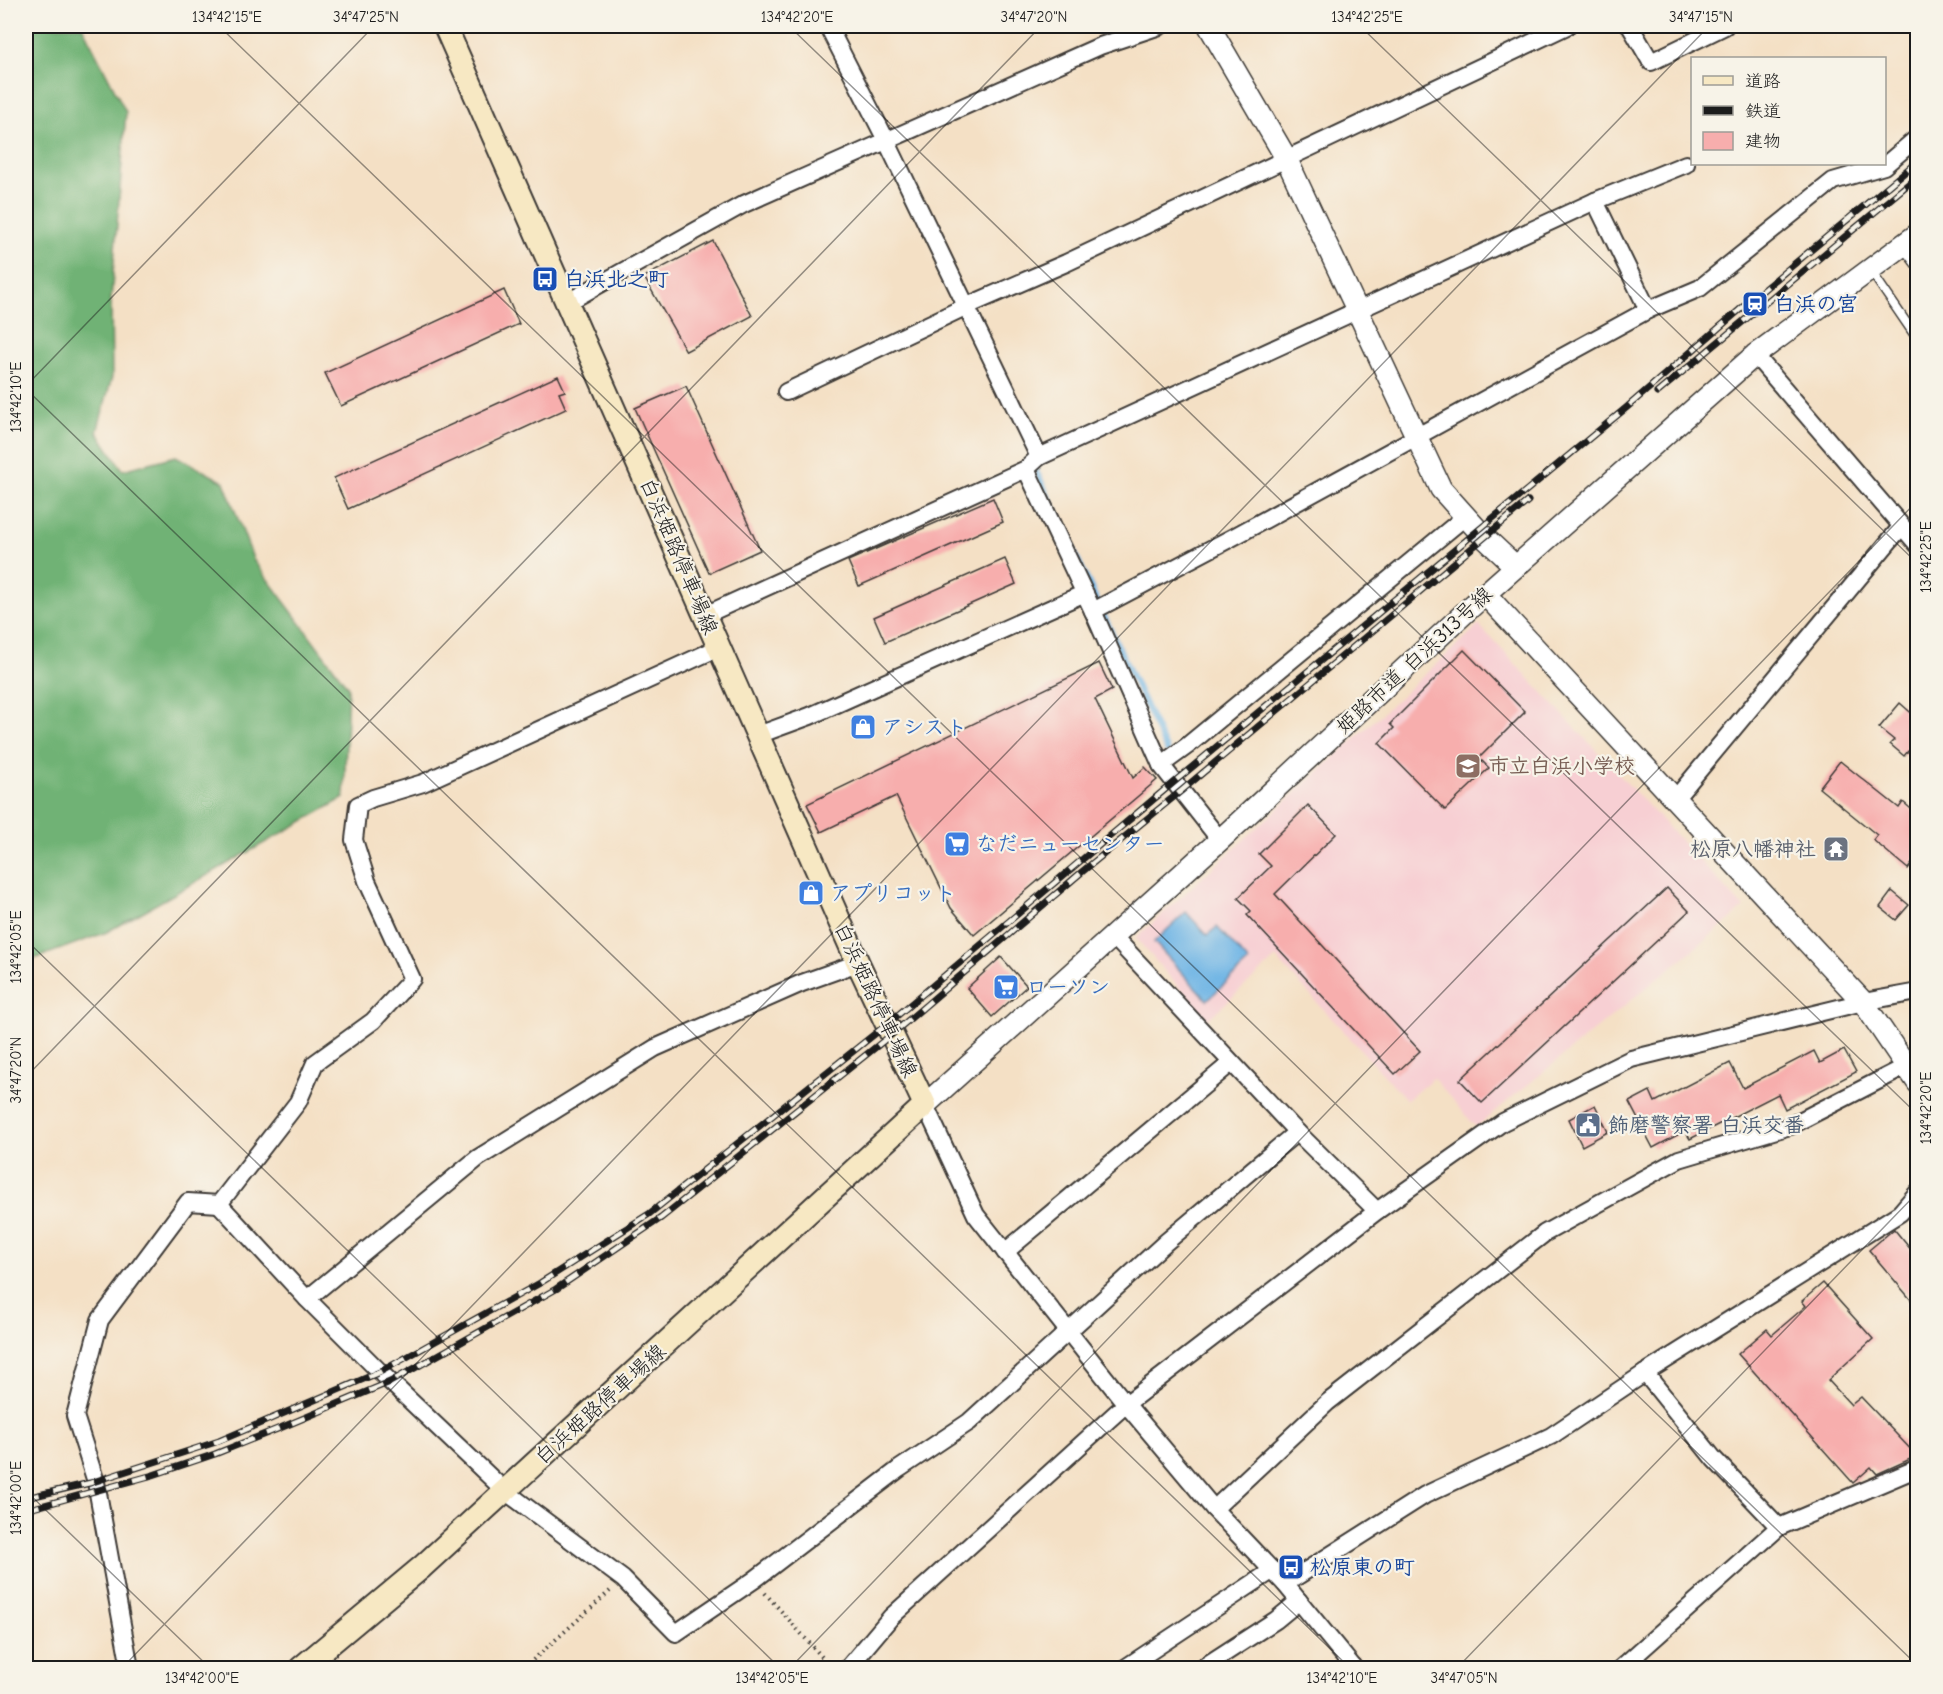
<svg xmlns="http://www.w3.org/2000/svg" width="1943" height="1694" font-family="'Comic Neue','Klee One',sans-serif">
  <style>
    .built { fill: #f7cfd3 }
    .forest { fill: #70b274; stroke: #466748; stroke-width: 1.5 }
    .water { fill: #6fb5e5; stroke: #466880; stroke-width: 1.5 }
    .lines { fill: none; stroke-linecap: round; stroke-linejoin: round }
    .stream { stroke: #6fb5e5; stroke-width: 6 }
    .building { fill: #f7aead }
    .service-casing { stroke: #3c3935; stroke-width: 11 }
    .minor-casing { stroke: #3c3935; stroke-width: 20 }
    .tertiary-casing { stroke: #3c3935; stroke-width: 24 }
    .secondary-casing { stroke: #3c3935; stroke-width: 26 }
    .path { stroke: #3c3935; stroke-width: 4; stroke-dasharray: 1.5 4.5; stroke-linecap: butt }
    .service { stroke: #fff; stroke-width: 8 }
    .minor { stroke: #fff; stroke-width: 16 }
    .tertiary { stroke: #fff; stroke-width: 21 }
    .secondary { stroke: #f7e8c3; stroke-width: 22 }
    .rail-casing { stroke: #1c1c1c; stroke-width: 7 }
    .rail { stroke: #f7f3e8; stroke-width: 4.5; stroke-dasharray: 14; stroke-linecap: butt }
    .ticks { fill: none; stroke: #1c1c1c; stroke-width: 1.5; stroke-opacity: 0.45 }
    .labels { text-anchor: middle; stroke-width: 4.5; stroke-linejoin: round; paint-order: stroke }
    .transit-label { font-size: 21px; font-weight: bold; fill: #164399; stroke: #f7f3e8; text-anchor: start }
    .street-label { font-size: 21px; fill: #1c1c1c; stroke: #f7f3e8 }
    .shop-label { font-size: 21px; font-weight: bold; fill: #366cbe; stroke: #f7f3e8; text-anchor: start }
    .education-label { font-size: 21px; font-weight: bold; fill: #785e54; stroke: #f7f3e8; text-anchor: start }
    .worship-label { font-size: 21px; font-weight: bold; fill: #5b616d; stroke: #f7f3e8; text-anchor: end }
    .service-label { font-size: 21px; font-weight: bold; fill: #4e5e75; stroke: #f7f3e8; text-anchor: start }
    .neatline { fill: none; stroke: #1c1c1c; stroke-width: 2 }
    .ticks-label { font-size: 15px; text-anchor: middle; fill: #1c1c1c }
  </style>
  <rect width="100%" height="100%" fill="#f7f3e8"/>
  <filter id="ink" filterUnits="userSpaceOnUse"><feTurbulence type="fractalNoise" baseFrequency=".0167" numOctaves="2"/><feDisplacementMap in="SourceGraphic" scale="12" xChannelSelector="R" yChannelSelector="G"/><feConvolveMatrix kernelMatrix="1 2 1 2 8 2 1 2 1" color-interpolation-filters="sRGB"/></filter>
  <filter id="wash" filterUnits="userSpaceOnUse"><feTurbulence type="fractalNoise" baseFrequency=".008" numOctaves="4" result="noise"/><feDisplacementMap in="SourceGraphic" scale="24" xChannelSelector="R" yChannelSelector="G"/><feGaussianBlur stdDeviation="1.35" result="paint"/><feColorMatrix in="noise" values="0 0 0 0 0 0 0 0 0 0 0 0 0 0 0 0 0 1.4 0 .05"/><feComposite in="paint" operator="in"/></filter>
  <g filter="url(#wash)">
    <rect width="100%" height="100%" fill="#f4e0c5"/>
    <polygon class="built" points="1479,625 1744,908 1476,1127 1433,1078 1407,1100 1276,958 1207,1020 1136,938"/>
    <polygon class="forest" points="26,26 82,26 126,112 111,300 112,377 97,432 123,470 176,456 224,482 254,561 348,687 344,798 107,932 26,962"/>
    <polygon class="water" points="1186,912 1207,935 1217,927 1249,962 1207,1000 1154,942"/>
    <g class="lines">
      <g class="stream">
        <polyline points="1033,464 1167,751"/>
        <polyline points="1193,790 1211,816"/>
      </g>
    </g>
    <g id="blocks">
      <g class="building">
        <polygon points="713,241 752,316 686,351 644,277"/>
        <polygon points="504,290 519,324 341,406 325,373"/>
        <polygon points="558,376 565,391 559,393 566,409 348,509 334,478"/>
        <polygon points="686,386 760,550 709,573 635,408"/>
        <polygon points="993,498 1003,522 859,586 848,561"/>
        <polygon points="1005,559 1016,584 885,642 874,617"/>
        <polygon points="1464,650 1525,712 1479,758 1489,768 1445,810 1379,743 1394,728 1390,724"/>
        <polygon points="1099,663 1112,690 1095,699 1133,778 1145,767 1157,780 974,935 951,908 896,796 821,832 807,804"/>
        <polygon points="1900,703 1917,718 1917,759 1908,751 1904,756 1890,744 1894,740 1879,728"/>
        <polygon points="1840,761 1899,808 1903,802 1917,814 1917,857 1908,869 1873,840 1877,835 1819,788"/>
        <polygon points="1308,805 1336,834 1275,894 1420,1051 1395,1074 1247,915 1251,911 1238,898 1271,866 1259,854"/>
        <polygon points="1667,888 1689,911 1482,1103 1460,1080"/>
        <polygon points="1892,891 1909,905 1896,920 1880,907"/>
        <polygon points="1001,957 1027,986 992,1017 967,988"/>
        <polygon points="1844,1050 1856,1072 1785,1109 1778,1094 1690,1139 1685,1131 1653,1148 1629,1102 1650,1091 1655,1102 1730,1063 1743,1088 1814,1051 1820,1063"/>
        <polygon points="1595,1105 1608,1132 1582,1146 1569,1119"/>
        <polygon points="1894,1229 1917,1257 1917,1307 1869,1250"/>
        <polygon points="1823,1283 1873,1339 1828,1380 1851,1405 1861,1397 1917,1456 1877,1474 1871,1467 1853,1483 1738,1354 1767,1329 1772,1335 1806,1306 1802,1301"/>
      </g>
    </g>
  </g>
  <g filter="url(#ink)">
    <use href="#blocks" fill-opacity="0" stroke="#3c3935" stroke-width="1.5"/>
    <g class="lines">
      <g class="service-casing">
        <g id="service">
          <polyline points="1902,246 1918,267"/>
          <polyline points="1871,271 1914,334 1918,336"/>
        </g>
      </g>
      <g class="minor-casing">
        <g id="minor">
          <polyline points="828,26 887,142 1039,457"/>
          <polyline points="1630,26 1651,62 1725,26"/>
          <polyline points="1595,201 1648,310"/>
          <polyline points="568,302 744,204 1100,46 1160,26"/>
          <polyline points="1755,355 1918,545"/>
          <polyline points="786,392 967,306 1066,263 1567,26"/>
          <polyline points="1026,469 1093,611 1161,765 1220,840"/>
          <polyline points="1093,611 1237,535 1648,310 1700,288 1833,181 1884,166 1918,137"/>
          <polyline points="705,615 1026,469 1039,457 1595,201 1686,164"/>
          <polyline points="758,735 810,716 1085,593"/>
          <polyline points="1161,765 1187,746 1466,516"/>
          <polyline points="1675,799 1901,527"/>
          <polyline points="1114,937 1297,1132 1377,1211"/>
          <polyline points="925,1105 976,1215 1126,1404 1214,1509 1285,1584 1354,1668"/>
          <polyline points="219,1204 307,1299 380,1372 505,1491 623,1579 676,1633 754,1580 899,1469 969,1422 1166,1242 1297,1132"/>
          <polyline points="1005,1252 1231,1063"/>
          <polyline points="307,1299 478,1158 655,1048 802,983 858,963"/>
          <polyline points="1645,1373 1714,1459 1779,1527"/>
          <polyline points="1214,1509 1328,1402 1545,1233 1679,1159 1790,1126 1905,1067"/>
          <polyline points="1285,1584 1425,1495 1551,1436 1645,1373 1900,1213 1918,1192"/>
          <polyline points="130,1668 96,1482 75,1416 100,1320 188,1202 219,1204 298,1102 315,1063 373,1021 412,979 367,881 354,840 358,805 373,798 423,783 718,648"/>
          <polyline points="848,1668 891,1617 1126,1404 1377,1211 1503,1122 1631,1059 1863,1002 1918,992"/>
          <polyline points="1125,1668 1273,1570"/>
          <polyline points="1202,1668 1276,1620 1299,1601"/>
          <polyline points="1621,1668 1779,1527 1918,1468"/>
        </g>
      </g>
      <g class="tertiary-casing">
        <g id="tertiary">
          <polyline points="1209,26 1286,158 1441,489 1485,538 1515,566"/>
          <polyline points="1485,594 1863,1002 1918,1083"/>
          <polyline points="925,1105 1220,840 1485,594 1755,355 1918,234"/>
        </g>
      </g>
      <g class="secondary-casing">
        <polyline id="secondary" points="301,1668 422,1567 925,1105 858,963 445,26"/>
      </g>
      <g class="path">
        <polyline points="765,1593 830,1666"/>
        <polyline points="524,1668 610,1591"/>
      </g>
      <use href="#service" class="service"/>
      <use href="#minor" class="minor"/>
      <use href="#tertiary" class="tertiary"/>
      <use href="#secondary" class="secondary"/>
      <g class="rail-casing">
        <g id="rail">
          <polyline points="1657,393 1918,176"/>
          <polyline points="26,1498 90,1483 219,1441 380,1372 540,1283 649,1214 886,1025 1174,782 1626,408 1751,300 1918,161"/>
          <polyline points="26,1510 153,1475 215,1454 285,1426 390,1382 556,1289 661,1218 891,1035 1083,871 1181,791 1528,501"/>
        </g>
      </g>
      <use href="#rail" class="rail"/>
    </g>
  </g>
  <path class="ticks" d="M219 26 1918 1666M789 26 1918 1115M1360 26 1918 564M26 386 374 26M26 389 1350 1668M26 940 780 1668M26 1077 1041 26M26 1491 210 1668M122 1668 1709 26M790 1668 1918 500M1457 1668 1918 1192"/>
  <defs>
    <g id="bus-square" transform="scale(1.35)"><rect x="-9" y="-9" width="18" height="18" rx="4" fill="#1a4fb4" stroke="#f7f3e8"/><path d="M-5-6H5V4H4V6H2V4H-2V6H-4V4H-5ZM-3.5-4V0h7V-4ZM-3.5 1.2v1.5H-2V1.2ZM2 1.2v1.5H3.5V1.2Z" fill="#fff"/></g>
    <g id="station-square" transform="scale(1.35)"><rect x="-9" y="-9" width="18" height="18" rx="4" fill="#1a4fb4" stroke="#f7f3e8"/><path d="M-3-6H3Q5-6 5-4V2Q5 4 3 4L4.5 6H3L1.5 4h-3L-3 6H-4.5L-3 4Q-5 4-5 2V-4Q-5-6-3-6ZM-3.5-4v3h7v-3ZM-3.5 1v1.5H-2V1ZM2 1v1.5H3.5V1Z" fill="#fff"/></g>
    <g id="shop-square" transform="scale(1.35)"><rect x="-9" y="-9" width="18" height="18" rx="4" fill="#3f7fe0" stroke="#f7f3e8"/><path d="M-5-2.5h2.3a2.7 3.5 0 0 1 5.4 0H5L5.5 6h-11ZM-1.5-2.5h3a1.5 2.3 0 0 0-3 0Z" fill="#fff"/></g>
    <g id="school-square" transform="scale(1.35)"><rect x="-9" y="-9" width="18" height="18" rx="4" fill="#8d6e63" stroke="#f7f3e8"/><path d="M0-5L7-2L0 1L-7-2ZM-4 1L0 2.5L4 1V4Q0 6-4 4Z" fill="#fff"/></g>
    <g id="supermarket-square" transform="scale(1.35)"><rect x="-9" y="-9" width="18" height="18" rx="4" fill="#3f7fe0" stroke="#f7f3e8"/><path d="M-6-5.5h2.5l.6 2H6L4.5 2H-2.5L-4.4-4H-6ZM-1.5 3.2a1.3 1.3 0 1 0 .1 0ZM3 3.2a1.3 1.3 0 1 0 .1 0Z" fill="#fff"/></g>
    <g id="temple-square" transform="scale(1.35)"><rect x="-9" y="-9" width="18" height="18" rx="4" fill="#6b7280" stroke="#f7f3e8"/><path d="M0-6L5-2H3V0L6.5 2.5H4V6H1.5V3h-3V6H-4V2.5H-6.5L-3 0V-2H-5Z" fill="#fff"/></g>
    <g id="civic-square" transform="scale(1.35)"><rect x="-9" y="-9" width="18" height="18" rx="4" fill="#5c6f8a" stroke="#f7f3e8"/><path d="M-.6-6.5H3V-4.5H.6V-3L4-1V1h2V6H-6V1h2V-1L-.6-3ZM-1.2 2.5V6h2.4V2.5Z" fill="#fff"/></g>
  </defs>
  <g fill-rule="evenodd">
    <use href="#bus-square" x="545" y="279"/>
    <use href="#station-square" x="1755" y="304"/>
    <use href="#shop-square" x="863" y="727"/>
    <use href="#school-square" x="1468" y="766"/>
    <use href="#supermarket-square" x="957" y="844"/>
    <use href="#temple-square" x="1836" y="849"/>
    <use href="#shop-square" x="811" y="893"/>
    <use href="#supermarket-square" x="1006" y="987"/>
    <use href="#civic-square" x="1588" y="1125"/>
    <use href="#bus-square" x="1291" y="1567"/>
  </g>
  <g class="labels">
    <g class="transit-label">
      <text x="564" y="286">白浜北之町</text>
      <text x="1774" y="311">白浜の宮</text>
      <text x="1310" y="1574">松原東の町</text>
    </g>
    <g class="street-label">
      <text transform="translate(679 556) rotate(67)" y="7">白浜姫路停車場線</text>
      <text transform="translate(1414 660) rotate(-43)" y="7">姫路市道 白浜313号線</text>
      <text transform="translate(876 1000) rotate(65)" y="7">白浜姫路停車場線</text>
      <text transform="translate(600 1404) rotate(-42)" y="7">白浜姫路停車場線</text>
    </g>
    <g class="shop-label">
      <text x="882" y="734">アシスト</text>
      <text x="976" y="851">なだニューセンター</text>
      <text x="830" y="900">アプリコット</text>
      <text x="1026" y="994">ローソン</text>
    </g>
    <g class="education-label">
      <text x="1488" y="773">市立白浜小学校</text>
    </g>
    <g class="worship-label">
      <text x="1816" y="856">松原八幡神社</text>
    </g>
    <g class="service-label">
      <text x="1608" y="1132">飾磨警察署 白浜交番</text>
    </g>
  </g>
  <rect width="1943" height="1694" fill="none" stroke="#f7f3e8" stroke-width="66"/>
  <rect x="1691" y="57" width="195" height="108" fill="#f7f3e8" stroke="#9f9d96" stroke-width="1.5"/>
  <rect x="1703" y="76" width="30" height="9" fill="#f7e8c3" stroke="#9f9d96" stroke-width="1.5"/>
  <text x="1745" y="87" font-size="18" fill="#1c1c1c">道路</text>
  <rect x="1703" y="106" width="30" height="9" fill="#1c1c1c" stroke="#9f9d96" stroke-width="1.5"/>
  <text x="1745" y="117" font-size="18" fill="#1c1c1c">鉄道</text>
  <rect x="1703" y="132" width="30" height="18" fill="#f7aead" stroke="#9f9d96" stroke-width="1.5"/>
  <text x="1745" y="147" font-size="18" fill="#1c1c1c">建物</text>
  <rect x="33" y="33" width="1877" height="1628" class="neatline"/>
  <g class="ticks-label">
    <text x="227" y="22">134°42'15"E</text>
    <text x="366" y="22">34°47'25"N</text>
    <text x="797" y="22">134°42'20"E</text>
    <text x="1034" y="22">34°47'20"N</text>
    <text x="1367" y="22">134°42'25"E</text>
    <text x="1701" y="22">34°47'15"N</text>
    <text transform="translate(16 397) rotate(-90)" y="5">134°42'10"E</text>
    <text transform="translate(1926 557) rotate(-90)" y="5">134°42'25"E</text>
    <text transform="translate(16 947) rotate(-90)" y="5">134°42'05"E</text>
    <text transform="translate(16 1070) rotate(-90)" y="5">34°47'20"N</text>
    <text transform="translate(1926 1108) rotate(-90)" y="5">134°42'20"E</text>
    <text transform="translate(16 1498) rotate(-90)" y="5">134°42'00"E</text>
    <text x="202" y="1683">134°42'00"E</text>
    <text x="772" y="1683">134°42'05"E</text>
    <text x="1342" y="1683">134°42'10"E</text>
    <text x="1464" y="1683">34°47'05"N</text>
  </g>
</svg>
